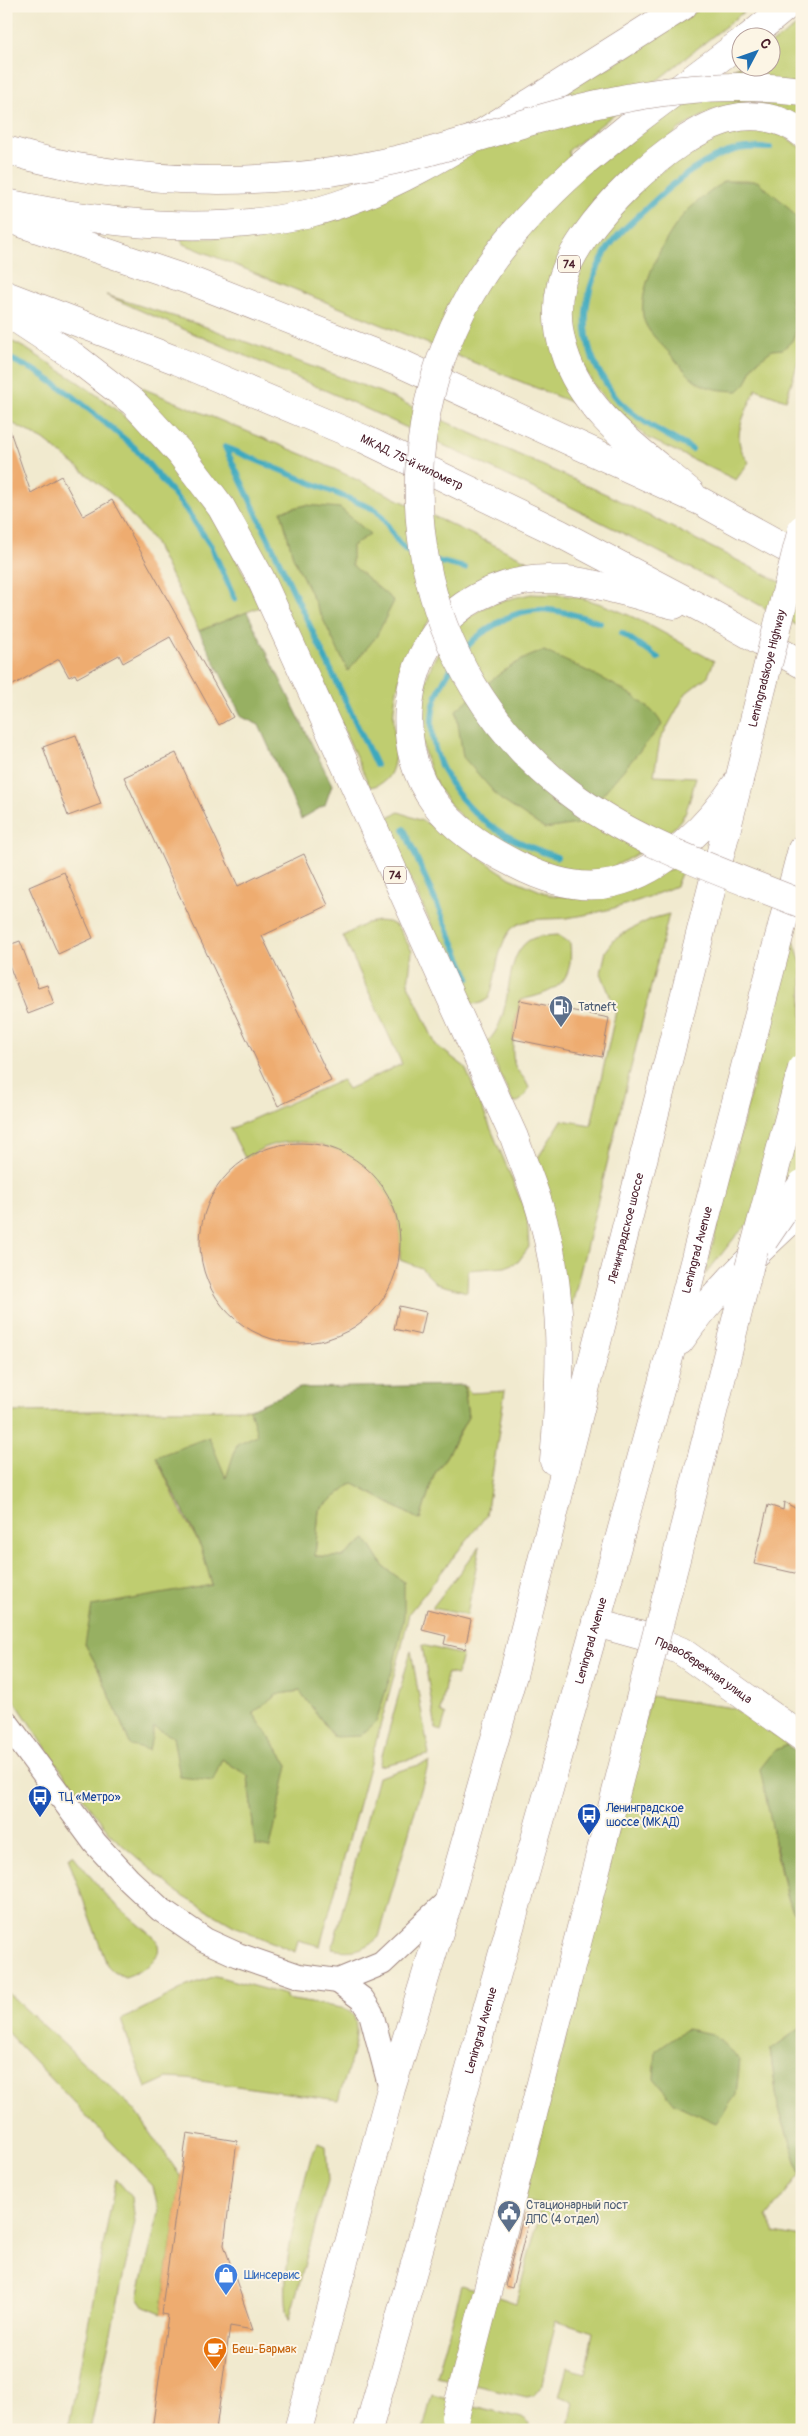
<svg xmlns="http://www.w3.org/2000/svg" width="808" height="2436" font-family="Pangolin,sans-serif">
  <style>
    .green { fill: #bfcd6f; stroke: #84764d }
    .forest { fill: #97b062; stroke: #706846 }
    .lines { fill: none; stroke-linecap: round; stroke-linejoin: round }
    .stream { stroke: #3ea9be; stroke-width: 6 }
    .building { fill: #eeac70 }
    .minor-casing { stroke: #9e847d; stroke-width: 26 }
    .tertiary-casing { stroke: #9e847d; stroke-width: 29 }
    .primary-casing { stroke: #9e847d; stroke-width: 29 }
    .trunk-casing { stroke: #9e847d; stroke-width: 29 }
    .minor { stroke: #fff; stroke-width: 24 }
    .tertiary { stroke: #fff; stroke-width: 28 }
    .primary { stroke: #fff; stroke-width: 28 }
    .trunk { stroke: #fff; stroke-width: 28 }
    .primary-bridge-casing { stroke: #9e847d; stroke-width: 29; stroke-linecap: butt }
    .trunk-bridge-casing { stroke: #9e847d; stroke-width: 29; stroke-linecap: butt }
    .primary-bridge { stroke: #fff; stroke-width: 28 }
    .trunk-bridge { stroke: #fff; stroke-width: 28 }
    .labels { text-anchor: middle; stroke-width: 4; stroke-linejoin: round; paint-order: stroke }
    .shield { fill: #fcf5e5; stroke: #7f5f63; stroke-width: 1 }
    .shield-label { font-size: 11px; font-weight: bold; fill: #4a1f2b }
    .street-label { font-size: 12px; fill: #4a1f2b; stroke: #fcf5e5 }
    .service-label { font-size: 12px; fill: #4e5e75; stroke: #fcf5e5; text-anchor: start }
    .transit-label { font-size: 12px; fill: #164399; stroke: #fcf5e5; text-anchor: start }
    .shop-label { font-size: 12px; fill: #366cbe; stroke: #fcf5e5; text-anchor: start }
    .food-label { font-size: 12px; fill: #c56008; stroke: #fcf5e5; text-anchor: start }
  </style>
  <rect width="100%" height="100%" fill="#fcf5e5"/>
  <filter id="ink" filterUnits="userSpaceOnUse"><feTurbulence type="fractalNoise" baseFrequency=".02" numOctaves="2"/><feDisplacementMap in="SourceGraphic" scale="10" xChannelSelector="R" yChannelSelector="G"/><feConvolveMatrix kernelMatrix="1 2 1 2 8 2 1 2 1" color-interpolation-filters="sRGB"/></filter>
  <filter id="wash" filterUnits="userSpaceOnUse"><feTurbulence type="fractalNoise" baseFrequency=".0096" numOctaves="4" result="noise"/><feDisplacementMap in="SourceGraphic" scale="20" xChannelSelector="R" yChannelSelector="G"/><feGaussianBlur stdDeviation="1.12" result="paint"/><feColorMatrix in="noise" values="0 0 0 0 0 0 0 0 0 0 0 0 0 0 0 0 0 1.4 0 .05"/><feComposite in="paint" operator="in"/></filter>
  <g filter="url(#wash)">
    <rect width="100%" height="100%" fill="#f1eacf"/>
    <g class="green">
      <polygon points="704,6 751,6 568,151 571,159 583,173 740,65 740,68 770,68 771,44 802,22 802,120 739,105 711,111 679,129 563,249 574,399 573,403 184,244 180,239 252,237 319,222 620,61"/>
      <path d="M760 128 782 135 802 148V349L786 400 756 389C745 415 728 438 749 462L736 480 648 438 615 411 593 384 576 352 571 327 572 298 576 274 592 243 648 181 710 137 738 130Z"/>
      <path d="M106 295 198 324 380 392 608 495 802 593V628C662 551 518 479 373 412 285 371 194 335 106 295Z"/>
      <path d="M6 339C24 346 40 358 56 368 112 402 167 448 204 503 225 536 243 572 260 607L199 631 153 540 114 496 44 440 6 420Z"/>
      <path d="M125 381 309 457 534 564 531 568C477 585 455 585 420 633 405 654 397 684 394 708 391 732 407 782 370 787L312 660Z"/>
      <path d="M531 594C541 595 551 594 562 595 616 601 667 636 714 661L708 676 686 693 660 740 654 775 696 777C693 788 690 802 685 813 675 832 651 846 633 856 616 866 594 878 573 875 559 873 541 862 528 856 502 845 474 831 455 810 402 752 410 652 480 610 495 601 514 598 531 594Z"/>
      <path d="M399 812 432 825 510 878 550 895 587 898 685 864 676 886C641 901 604 913 566 918 548 920 521 916 509 932 496 950 497 978 489 998 481 1004 477 1006 467 1001L385 825 390 816Z"/>
      <polygon points="669,914 568,1321 534,1164 562,1120 591,1125 616,1011 601,973 606,951 614,940 629,930 651,919"/>
      <path d="M378 921 388 922 397 926 412 951 408 984 436 1045 465 1067 527 1215 529 1247 518 1262 505 1267 468 1270 467 1292 437 1284 421 1268 400 1260C400 1244 400 1227 395 1211 378 1164 325 1133 276 1144 265 1146 254 1153 245 1158L230 1129 342 1080 348 1089 402 1064 343 936 367 923Z"/>
      <polygon points="791,931 802,966 802,1162 778,1194 735,1237 705,1275"/>
      <path d="M558 935 570 943C574 984 556 992 520 1000 517 1016 508 1053 516 1068 521 1076 524 1076 529 1088 525 1096 522 1102 513 1103L486 1043C516 1017 501 960 528 941 537 935 548 936 558 935Z"/>
      <polygon points="464,1385 471,1393 505,1391 486,1516 409,1613 401,1650 320,1946 298,1940 295,1952 234,1926 181,1895 113,1837 56,1763 6,1688 6,1397 11,1412 250,1409 258,1436 226,1479 156,1457 181,1511 201,1547 212,1585 160,1595 85,1644 98,1668 131,1746 154,1727 222,1759 248,1776 255,1845 288,1765 253,1713 278,1694 300,1691 334,1737 376,1721 384,1695 404,1582 383,1566 366,1539 342,1557 315,1556 319,1510 352,1483 420,1520 434,1475 446,1457 468,1417"/>
      <polygon points="480,1546 467,1615 432,1608"/>
      <polygon points="422,1645 462,1655 457,1675 447,1673 441,1712 446,1715 441,1731 436,1729"/>
      <polygon points="411,1650 429,1755 379,1766"/>
      <polygon points="651,1696 733,1708 759,1723 787,1745 774,1751 775,1846 787,1899 802,1927 802,2027 770,2050 778,2106 800,2174 767,2217 775,2232 802,2237 802,2430 568,2430 574,2402 559,2397 567,2368 585,2373 593,2332 556,2320 541,2388 535,2395 527,2397 437,2376 462,2285 516,2303 542,2205 524,2201"/>
      <path d="M429 1762 379 1937C365 1950 351 1953 332 1949L378 1777Z"/>
      <path d="M73 1855 108 1898 155 1938C168 1959 142 1971 125 1977L114 1972 107 1965 68 1858Z"/>
      <path d="M216 1976 286 1995V1999L342 2008C346 2010 352 2012 354 2017 362 2037 344 2080 338 2100L186 2079 168 2078 146 2088 121 2020 187 1986Z"/>
      <polygon points="6,1991 135,2110 181,2177 161,2314 145,2307 138,2297 159,2212 153,2186 6,2031"/>
      <path d="M319 2143 326 2146 328 2181 289 2320C277 2275 300 2198 312 2153Z"/>
      <polygon points="116,2179 132,2197 135,2222 90,2430 68,2430"/>
      <polygon points="432,2395 521,2418 530,2425 529,2430 423,2430"/>
    </g>
    <g class="forest">
      <path d="M724 181H757L785 204 802 224V270L791 300 796 331 792 341 783 349 772 350 754 364 746 383 738 391C700 390 695 383 671 355 662 344 645 331 643 316 639 286 663 241 681 218 692 204 711 192 724 181Z"/>
      <polygon points="306,505 340,508 370,534 352,546 352,565 394,601 376,637 348,671 293,557 281,511"/>
      <polygon points="247,612 332,785 325,805 301,819 259,725 242,717 199,631"/>
      <path d="M544 651C573 665 651 696 662 725L577 824 545 829 500 799 463 757 456 710C483 688 509 661 544 651Z"/>
      <polygon points="464,1385 468,1417 446,1457 434,1475 420,1520 352,1483 319,1510 315,1556 342,1557 366,1539 383,1566 404,1582 404,1617 393,1668 376,1722 360,1736 334,1737 300,1691 278,1694 253,1713 288,1765 270,1848 255,1845 248,1776 222,1759 213,1781 180,1777 173,1737 154,1727 149,1750 131,1746 98,1668 85,1644 92,1606 212,1585 201,1547 156,1457 209,1437 226,1478 237,1444 257,1435 250,1409 300,1388"/>
      <polygon points="787,1745 802,1755 802,1927 787,1899 760,1769 774,1751"/>
      <polygon points="802,2027 802,2174 800,2174 778,2106 770,2050"/>
      <polygon points="686,2029 713,2034 740,2060 736,2095 716,2123 675,2104 654,2078 656,2050"/>
    </g>
    <g class="lines">
      <g class="stream">
        <polyline points="6,357 36,371 73,396 134,447 185,508 211,546 235,599"/>
        <path d="M692 449C666 435 640 422 619 401 614 396 610 389 606 383 578 342 581 298 604 255 614 236 633 221 648 207 673 183 704 157 739 149 749 147 760 148 770 148"/>
        <polyline points="433,560 465,568"/>
        <polyline points="622,633 658,658"/>
        <path d="M464 651C471 641 480 634 490 628 527 601 559 608 600 623"/>
        <path d="M455 663C445 677 436 692 433 710 425 761 463 811 505 835 522 844 539 851 557 857"/>
        <path d="M376 765 225 447 376 510C393 527 395 550 419 556"/>
        <polyline points="404,829 469,978"/>
      </g>
    </g>
    <g id="blocks">
      <g class="building">
        <polygon points="9,428 31,493 61,476 83,516 112,500 233,717 219,725 170,637 123,663 119,655 77,678 75,674 69,677 59,659 6,689 6,429"/>
        <polygon points="76,735 101,804 68,816 43,747"/>
        <polygon points="176,753 238,886 304,854 328,905 262,936 331,1081 278,1106 124,777"/>
        <polygon points="64,872 93,938 58,954 29,887"/>
        <polygon points="20,941 38,988 47,985 54,1004 28,1014 6,957 6,946"/>
        <polygon points="520,1000 609,1018 602,1057 513,1039"/>
        <circle cx="300" cy="1243" r="100"/>
        <polygon points="399,1306 426,1312 421,1335 394,1329"/>
        <polygon points="784,1502 802,1512 802,1562 799,1574 754,1564 768,1505 783,1510"/>
        <polygon points="427,1609 471,1620 465,1649 444,1644 446,1636 422,1630"/>
        <polygon points="187,2133 237,2141 224,2245 253,2330 230,2326 216,2430 152,2430 168,2315 161,2314"/>
        <polygon points="524,2214 530,2215 512,2288 505,2286"/>
      </g>
    </g>
  </g>
  <g filter="url(#ink)">
    <use href="#blocks" fill-opacity="0" stroke="#9e847d" stroke-width="1"/>
    <g class="lines">
      <g class="minor-casing">
        <g id="minor">
          <polyline points="6,1722 95,1843 129,1880 160,1909 205,1940 238,1955 299,1976 338,1981 382,1963 449,1900"/>
          <polyline points="338,1981 362,1999 371,2013 391,2089"/>
        </g>
      </g>
      <g class="tertiary-casing">
        <g id="tertiary">
          <path id="s1" d="M596 1623 650 1638 681 1651 802 1737"/>
        </g>
      </g>
      <g class="primary-casing">
        <g id="primary">
          <path d="M6 312 76 358 133 402 180 453 221 507 260 577 514 1137C523 1163 535 1189 542 1216 565 1296 561 1379 554 1461"/>
          <path d="M691 493C644 453 583 414 564 351 557 329 556 306 561 284 574 227 673 132 730 119 754 113 781 117 802 133"/>
          <path d="M680 1341C715 1290 757 1252 802 1210"/>
          <polyline points="683,1532 749,1268"/>
          <path id="s2" d="M298 2430 391 2089 449 1900 513 1675 739 780"/>
          <path id="s3" d="M368 2430 596 1623 670 1354 802 849"/>
        </g>
      </g>
      <g class="trunk-casing">
        <g id="trunk">
          <polyline points="748,38 787,6"/>
          <polyline points="578,168 628,127 740,43"/>
          <path d="M6 203C105 224 212 236 310 213 391 193 463 145 533 101 583 69 633 38 683 6"/>
          <polyline points="6,218 194,282 402,364 702,502 802,557"/>
          <path id="s4" d="M6 295 178 361 364 439 559 533 712 614 802 664"/>
          <path d="M674 605C638 596 587 579 551 579 512 578 468 595 442 625 401 674 396 751 435 803 455 830 485 849 515 864 544 879 579 891 613 883 665 871 711 823 739 780"/>
        </g>
      </g>
      <use href="#minor" class="minor"/>
      <use href="#tertiary" class="tertiary"/>
      <use href="#primary" class="primary"/>
      <use href="#trunk" class="trunk"/>
      <g class="primary-bridge-casing">
        <g id="primary-bridge">
          <path d="M6 150C138 189 283 189 416 155 482 138 545 114 612 101 674 88 739 83 802 91"/>
          <polyline points="764,1240 802,1184"/>
          <polyline points="749,1268 802,1068"/>
          <polyline points="455,2417 683,1532"/>
        </g>
      </g>
      <g class="trunk-bridge-casing">
        <g id="trunk-bridge">
          <path d="M578 168C537 205 498 246 470 295 376 464 413 671 567 791 635 844 723 872 802 904"/>
          <path id="s5" d="M739 780 802 529"/>
        </g>
      </g>
      <use href="#primary-bridge" class="primary-bridge"/>
      <use href="#trunk-bridge" class="trunk-bridge"/>
    </g>
  </g>
  <defs>
    <g id="fuel-pin" transform="scale(1.25)"><path d="M0 17L-7.5 6A9.5 9.5 0 1 1 7.5 6Z" fill="#5c6f8a" stroke="#fcf5e5"/><path d="M-5.5-6h7V0h2V4h1.3V-2.5L3-4.5l.8-.8L6-3V5H2.5V1h-1V6h-7ZM-4.2-4.7v3.2H.2V-4.7Z" fill="#fff"/></g>
    <g id="bus-pin" transform="scale(1.25)"><path d="M0 17L-7.5 6A9.5 9.5 0 1 1 7.5 6Z" fill="#1a4fb4" stroke="#fcf5e5"/><path d="M-5-6H5V4H4V6H2V4H-2V6H-4V4H-5ZM-3.5-4V0h7V-4ZM-3.5 1.2v1.5H-2V1.2ZM2 1.2v1.5H3.5V1.2Z" fill="#fff"/></g>
    <g id="civic-pin" transform="scale(1.25)"><path d="M0 17L-7.5 6A9.5 9.5 0 1 1 7.5 6Z" fill="#5c6f8a" stroke="#fcf5e5"/><path d="M-.6-6.5H3V-4.5H.6V-3L4-1V1h2V6H-6V1h2V-1L-.6-3ZM-1.2 2.5V6h2.4V2.5Z" fill="#fff"/></g>
    <g id="shop-pin" transform="scale(1.25)"><path d="M0 17L-7.5 6A9.5 9.5 0 1 1 7.5 6Z" fill="#3f7fe0" stroke="#fcf5e5"/><path d="M-5-2.5h2.3a2.7 3.5 0 0 1 5.4 0H5L5.5 6h-11ZM-1.5-2.5h3a1.5 2.3 0 0 0-3 0Z" fill="#fff"/></g>
    <g id="cafe-pin" transform="scale(1.25)"><path d="M0 17L-7.5 6A9.5 9.5 0 1 1 7.5 6Z" fill="#e8710a" stroke="#fcf5e5"/><path d="M-5.5-4.5H6V0H3Q3 3.5 0 3.5H-2.5Q-5.5 3.5-5.5 0ZM3-3.2v2h1.7v-2ZM-6 4.5H4V6H-6Z" fill="#fff"/></g>
  </defs>
  <g fill-rule="evenodd">
    <use href="#fuel-pin" x="561" y="1007"/>
    <use href="#bus-pin" x="40" y="1797"/>
    <use href="#bus-pin" x="589" y="1815"/>
    <use href="#civic-pin" x="509" y="2212"/>
    <use href="#shop-pin" x="226" y="2275"/>
    <use href="#cafe-pin" x="215" y="2349"/>
  </g>
  <g class="labels">
    <g class="shield">
      <rect x="558" y="255.5" width="22" height="17" rx="4"/>
      <rect x="384" y="866.5" width="22" height="17" rx="4"/>
    </g>
    <g class="shield-label">
      <text x="569" y="268">74</text>
      <text x="395" y="879">74</text>
    </g>
    <g class="street-label">
      <text dy="4" stroke="none"><textPath href="#s4" startOffset="439">МКАД, 75-й километр</textPath></text>
      <text dy="4" stroke="none"><textPath href="#s5" startOffset="115">Leningradskoye Highway</textPath></text>
      <text dy="4" stroke="none"><textPath href="#s2" startOffset="1246">Ленинградское шоссе</textPath></text>
      <text dy="4" stroke="none"><textPath href="#s3" startOffset="1225">Leningrad Avenue</textPath></text>
      <text dy="4" stroke="none"><textPath href="#s3" startOffset="820">Leningrad Avenue</textPath></text>
      <text dy="4" stroke="none"><textPath href="#s1" startOffset="119">Правобережная улица</textPath></text>
      <text dy="4" stroke="none"><textPath href="#s3" startOffset="415">Leningrad Avenue</textPath></text>
    </g>
    <g class="service-label">
      <text x="578" y="1011">Tatneft</text>
      <text x="526" y="2209">Стационарный пост<tspan x="526" dy="14">ДПС (4 отдел)</tspan></text>
    </g>
    <g class="transit-label">
      <text x="58" y="1801">ТЦ «Метро»</text>
      <text x="606" y="1812">Ленинградское<tspan x="606" dy="14">шоссе (МКАД)</tspan></text>
    </g>
    <g class="shop-label">
      <text x="244" y="2279">Шинсервис</text>
    </g>
    <g class="food-label">
      <text x="232" y="2353">Беш-Бармак</text>
    </g>
  </g>
  <rect width="808" height="2436" fill="none" stroke="#fcf5e5" stroke-width="25"/>
  <g transform="translate(756 52) rotate(49)"><circle r="24" fill="#fcf5e5" stroke="#b59f9b"/>
  <path d="M0-4L9 19L0 12L-9 19Z" fill="#1f6fb2"/>
  <text y="-8" font-size="14" font-weight="bold" text-anchor="middle" fill="#4a1f2b">С</text>
  </g>
</svg>
